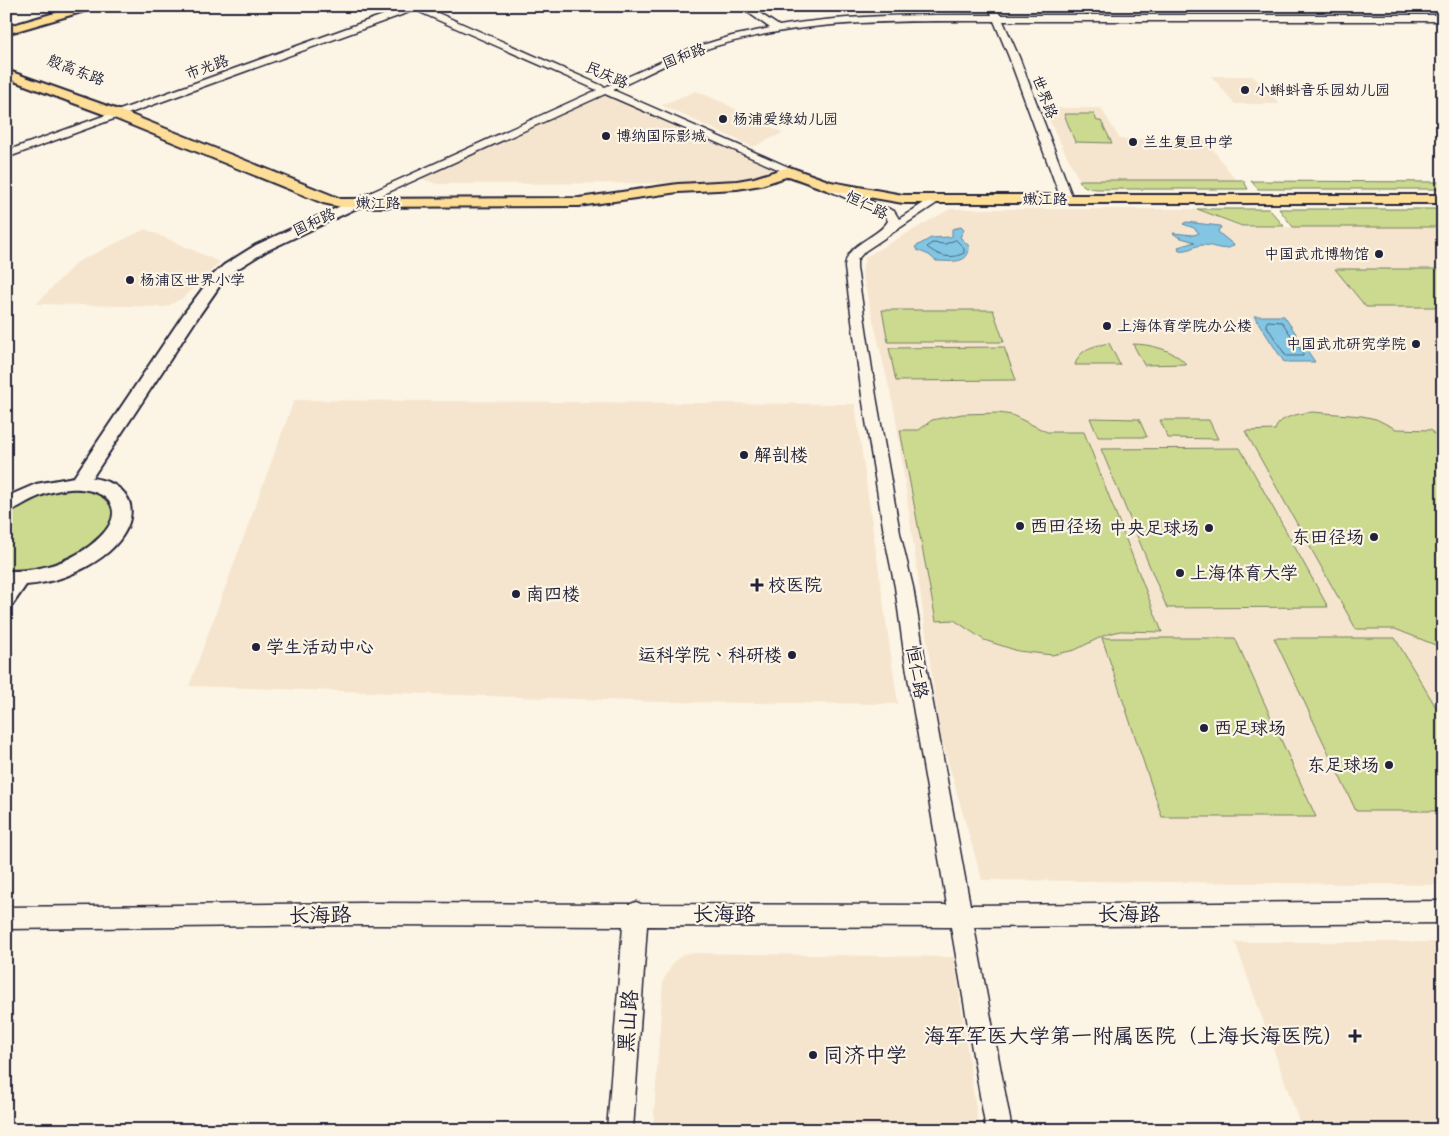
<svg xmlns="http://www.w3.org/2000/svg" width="1449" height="1136" font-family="'Shantell Sans','LXGW WenKai TC',sans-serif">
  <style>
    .built { fill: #f6e5ce }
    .green { fill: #cbda8e; stroke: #767e64 }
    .water { fill: #82c6e3; stroke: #5c84a0 }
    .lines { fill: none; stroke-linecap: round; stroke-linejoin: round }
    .shore { stroke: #48647e; stroke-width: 1 }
    .tertiary-casing { stroke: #22223b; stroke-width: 3 }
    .secondary-casing { stroke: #22223b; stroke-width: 4 }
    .primary-casing { stroke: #22223b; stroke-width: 4 }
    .tertiary { fill: #fcf5e5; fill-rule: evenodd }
    .secondary { fill: #fcf5e5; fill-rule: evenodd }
    .primary { fill: #fede96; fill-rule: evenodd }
    .poi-dot { fill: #22223b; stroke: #fcf5e5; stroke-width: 2 }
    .labels { text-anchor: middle; stroke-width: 4.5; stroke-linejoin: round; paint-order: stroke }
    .far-street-label { font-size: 15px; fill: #22223b; stroke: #fcf5e5 }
    .far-poi-label { font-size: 15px; fill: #22223b; stroke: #fcf5e5; text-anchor: start }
    .poi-label { font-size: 18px; fill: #22223b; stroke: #fcf5e5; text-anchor: start }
    .street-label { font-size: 18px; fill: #22223b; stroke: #fcf5e5 }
    .near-street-label { font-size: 21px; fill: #22223b; stroke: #fcf5e5 }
    .near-poi-label { font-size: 21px; fill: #22223b; stroke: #fcf5e5; text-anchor: end }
  </style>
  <rect width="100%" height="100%" fill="#fcf5e5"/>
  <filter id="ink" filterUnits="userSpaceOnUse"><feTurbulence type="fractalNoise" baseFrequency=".02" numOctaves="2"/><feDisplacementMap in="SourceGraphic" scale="10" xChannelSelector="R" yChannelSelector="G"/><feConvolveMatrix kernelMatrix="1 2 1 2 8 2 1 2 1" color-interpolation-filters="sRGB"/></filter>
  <g filter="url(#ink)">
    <g class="built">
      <polygon points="1211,76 1253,76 1280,104 1235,104"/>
      <polygon points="696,91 722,102 783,133 753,147 661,105"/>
      <polygon points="602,95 781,172 708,183 436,184 420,178"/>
      <polygon points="1043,108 1101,108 1120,139 1205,139 1236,180 1079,180"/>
      <polygon points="950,209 1195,209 1242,227 1443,227 1443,885 982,880 940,734 895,413 862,273 865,257"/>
      <polygon points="145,229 220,262 183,298 166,307 36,304 77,262"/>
      <polygon points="294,400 855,404 898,704 661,702 189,686"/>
      <polygon points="1235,942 1443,942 1443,1130 1302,1130"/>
      <polygon points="692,953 954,957 979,1130 653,1130 663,981 673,963 683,954"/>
    </g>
    <g class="green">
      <polygon points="1064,114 1094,114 1097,121 1101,121 1112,143 1075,142"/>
      <path d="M1079 180H1243L1248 189H1103C1094 189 1083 189 1079 180Z"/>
      <polygon points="1251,181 1443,182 1443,189 1258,189"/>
      <polygon points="1197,209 1269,209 1284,226 1242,226"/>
      <polygon points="1279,209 1443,209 1443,227 1293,227"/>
      <polygon points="1335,269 1443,269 1443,307 1366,307"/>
      <polygon points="882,310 993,310 1004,342 888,342"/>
      <path d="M1109 343 1120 365H1075C1080 348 1094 346 1109 343Z"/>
      <path d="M1133 344C1150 344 1175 350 1186 364L1144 365Z"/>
      <polygon points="1004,347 1016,380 896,381 889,348"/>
      <path d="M1312 412 1362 416 1376 419 1396 429 1431 430 1443 445V648L1395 629H1356L1245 431 1275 430C1279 416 1299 414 1312 412Z"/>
      <polygon points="999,413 1012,415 1047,432 1084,432 1162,632 1120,631 1105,635 1075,650 1052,655 1018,651 984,640 954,620 936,621 900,430 919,430 932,420 962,414"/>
      <polygon points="1090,418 1139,419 1147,437 1098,437"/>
      <polygon points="1160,420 1209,420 1218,439 1168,438"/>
      <polygon points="1240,448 1328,607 1167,608 1101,449"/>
      <path d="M75 488C151 498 96 550 56 565 41 571 21 572 6 570V512C26 497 51 491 75 488Z"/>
      <polygon points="1102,638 1235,638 1316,817 1162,817"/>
      <polygon points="1274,638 1395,638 1443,719 1443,811 1356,811"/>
    </g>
    <g class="water">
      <path d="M1186 222 1220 226 1221 228 1218 230 1219 233 1234 245C1225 253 1214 245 1203 245 1194 245 1189 252 1179 250L1178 247 1195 242 1178 237 1173 233 1194 235 1199 233 1194 228 1183 224Z"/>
      <path d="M961 227 964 230 960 237 969 246C970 265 950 261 936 261L929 255 917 250 915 247 931 238 950 237 952 236V229Z"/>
      <polygon points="1254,316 1284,316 1315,362 1284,362"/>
    </g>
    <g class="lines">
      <g class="shore">
        <path d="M956 240 964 248V253C951 260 938 256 927 247L932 243 945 244Z"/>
        <polygon points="1268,321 1282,322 1303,353 1303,356 1286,356 1266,325"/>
      </g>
      <g class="tertiary-casing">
        <g id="tertiary">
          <path d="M408 6H422L605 87 689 49 732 36 770 28 739 6H749L779 26C849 14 920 15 992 15L988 6H996L1000 15H1443V21H1003L1019 57 1073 199 1067 202 1061 199 1009 57 994 21C893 21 793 19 697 52 668 62 641 78 613 90L793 169 795 171 793 173 789 174 605 94 360 205H352L350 203 352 201 597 90 415 10 6 158V151Z"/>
          <path d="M827 183 894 211 899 219 933 197H941L943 199 865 251 857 260V268L876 396 900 533 913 587 925 660 970 905 1443 901V923L974 927 1012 1130H986L951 927 647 926 633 1130H607L623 926 362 925 6 929V907L362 903 631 904 636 902 641 904 947 905 905 660 895 587 884 533 862 396 845 268C845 243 877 239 888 221L885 215 823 188 821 186Z"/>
        </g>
      </g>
      <g class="secondary-casing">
        <path id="secondary" d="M356 199 361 200 363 203 361 206 266 251 234 271 223 281 200 314 92 478C146 486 138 531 102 557 80 573 53 583 26 585L13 604 6 607V571C40 572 76 561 100 537 130 507 103 487 70 489 54 490 40 495 27 502 20 506 14 510 6 512V497L36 484 74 477 185 312 213 275 224 265 256 245Z"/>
      </g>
      <g class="primary-casing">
        <g id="primary">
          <polygon points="79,6 96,6 95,8 6,34 6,27"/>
          <polygon points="6,70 124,112 341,199 579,198 678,184 737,181 754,178 789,167 831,182 903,195 1443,195 1443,203 903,203 827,190 789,176 761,185 737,189 678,192 579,206 341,207 323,203 114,118 6,78"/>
        </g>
      </g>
      <use href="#tertiary" class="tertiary"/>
      <use href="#secondary" class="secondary"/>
      <use href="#primary" class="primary"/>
    </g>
  </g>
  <g class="poi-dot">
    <circle cx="1245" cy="90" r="5"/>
    <circle cx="723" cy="119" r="5"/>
    <circle cx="606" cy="136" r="5"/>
    <circle cx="1133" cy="142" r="5"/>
    <circle cx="1379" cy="254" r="5"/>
    <circle cx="130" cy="280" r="5"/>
    <circle cx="1107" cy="326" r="5"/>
    <circle cx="1416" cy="344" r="5"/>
    <circle cx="744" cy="455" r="5"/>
    <circle cx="1020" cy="526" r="5"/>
    <circle cx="1209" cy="528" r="5"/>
    <circle cx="1374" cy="537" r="5"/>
    <circle cx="1180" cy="573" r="5"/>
    <path d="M754.5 577.5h5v5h5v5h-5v5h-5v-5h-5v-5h5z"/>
    <circle cx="516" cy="594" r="5"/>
    <circle cx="256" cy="647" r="5"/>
    <circle cx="792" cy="655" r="5"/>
    <circle cx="1204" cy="728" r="5"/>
    <circle cx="1389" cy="765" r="5"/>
    <path d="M1352.5 1028.5h5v5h5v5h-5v5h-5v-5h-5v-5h5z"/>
    <circle cx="813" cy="1055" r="5"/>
  </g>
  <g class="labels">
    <g class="far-street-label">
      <text transform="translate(684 56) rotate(-21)" y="5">国和路</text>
      <text transform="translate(207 67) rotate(-20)" y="5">市光路</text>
      <text transform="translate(76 70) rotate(21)" y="5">殷高东路</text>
      <text transform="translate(607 75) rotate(24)" y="5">民庆路</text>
      <text transform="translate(1045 97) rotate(69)" y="5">世界路</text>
      <text x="1045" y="204">嫩江路</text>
      <text x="378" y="208">嫩江路</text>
      <text transform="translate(867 205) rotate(26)" y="5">恒仁路</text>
      <text transform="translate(314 222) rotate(-25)" y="5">国和路</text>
    </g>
    <g class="far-poi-label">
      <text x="1255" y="95">小蝌蚪音乐园幼儿园</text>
      <text x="733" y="124">杨浦爱绿幼儿园</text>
      <text x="616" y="141">博纳国际影城</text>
      <text x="1143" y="147">兰生复旦中学</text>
      <text x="1369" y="259" text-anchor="end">中国武术博物馆</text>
      <text x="140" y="285">杨浦区世界小学</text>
      <text x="1117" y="331">上海体育学院办公楼</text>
      <text x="1406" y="349" text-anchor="end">中国武术研究学院</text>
    </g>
    <g class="poi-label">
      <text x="754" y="461">解剖楼</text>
      <text x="1030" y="532">西田径场</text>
      <text x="1199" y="534" text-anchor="end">中央足球场</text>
      <text x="1364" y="543" text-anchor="end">东田径场</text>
      <text x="1190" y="579">上海体育大学</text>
      <text x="768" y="591">校医院</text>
      <text x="526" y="600">南四楼</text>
      <text x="266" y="653">学生活动中心</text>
      <text x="782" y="661" text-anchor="end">运科学院、科研楼</text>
      <text x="1214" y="734">西足球场</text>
      <text x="1379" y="771" text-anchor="end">东足球场</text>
    </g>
    <g class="street-label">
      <text transform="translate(917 672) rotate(80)" y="6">恒仁路</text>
    </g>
    <g class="near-street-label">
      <text x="724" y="921">长海路</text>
      <text x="1129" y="921">长海路</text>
      <text transform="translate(320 915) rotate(-1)" y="7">长海路</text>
      <text transform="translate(628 1021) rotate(-86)" y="7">黑山路</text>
    </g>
    <g class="near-poi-label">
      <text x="1344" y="1043">海军军医大学第一附属医院（上海长海医院）</text>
      <text x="823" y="1062" text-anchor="start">同济中学</text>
    </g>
  </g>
  <rect width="1449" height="1136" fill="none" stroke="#fcf5e5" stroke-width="25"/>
  <rect x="12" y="12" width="1424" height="1111" fill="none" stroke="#22223b" stroke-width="2" filter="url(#ink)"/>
</svg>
